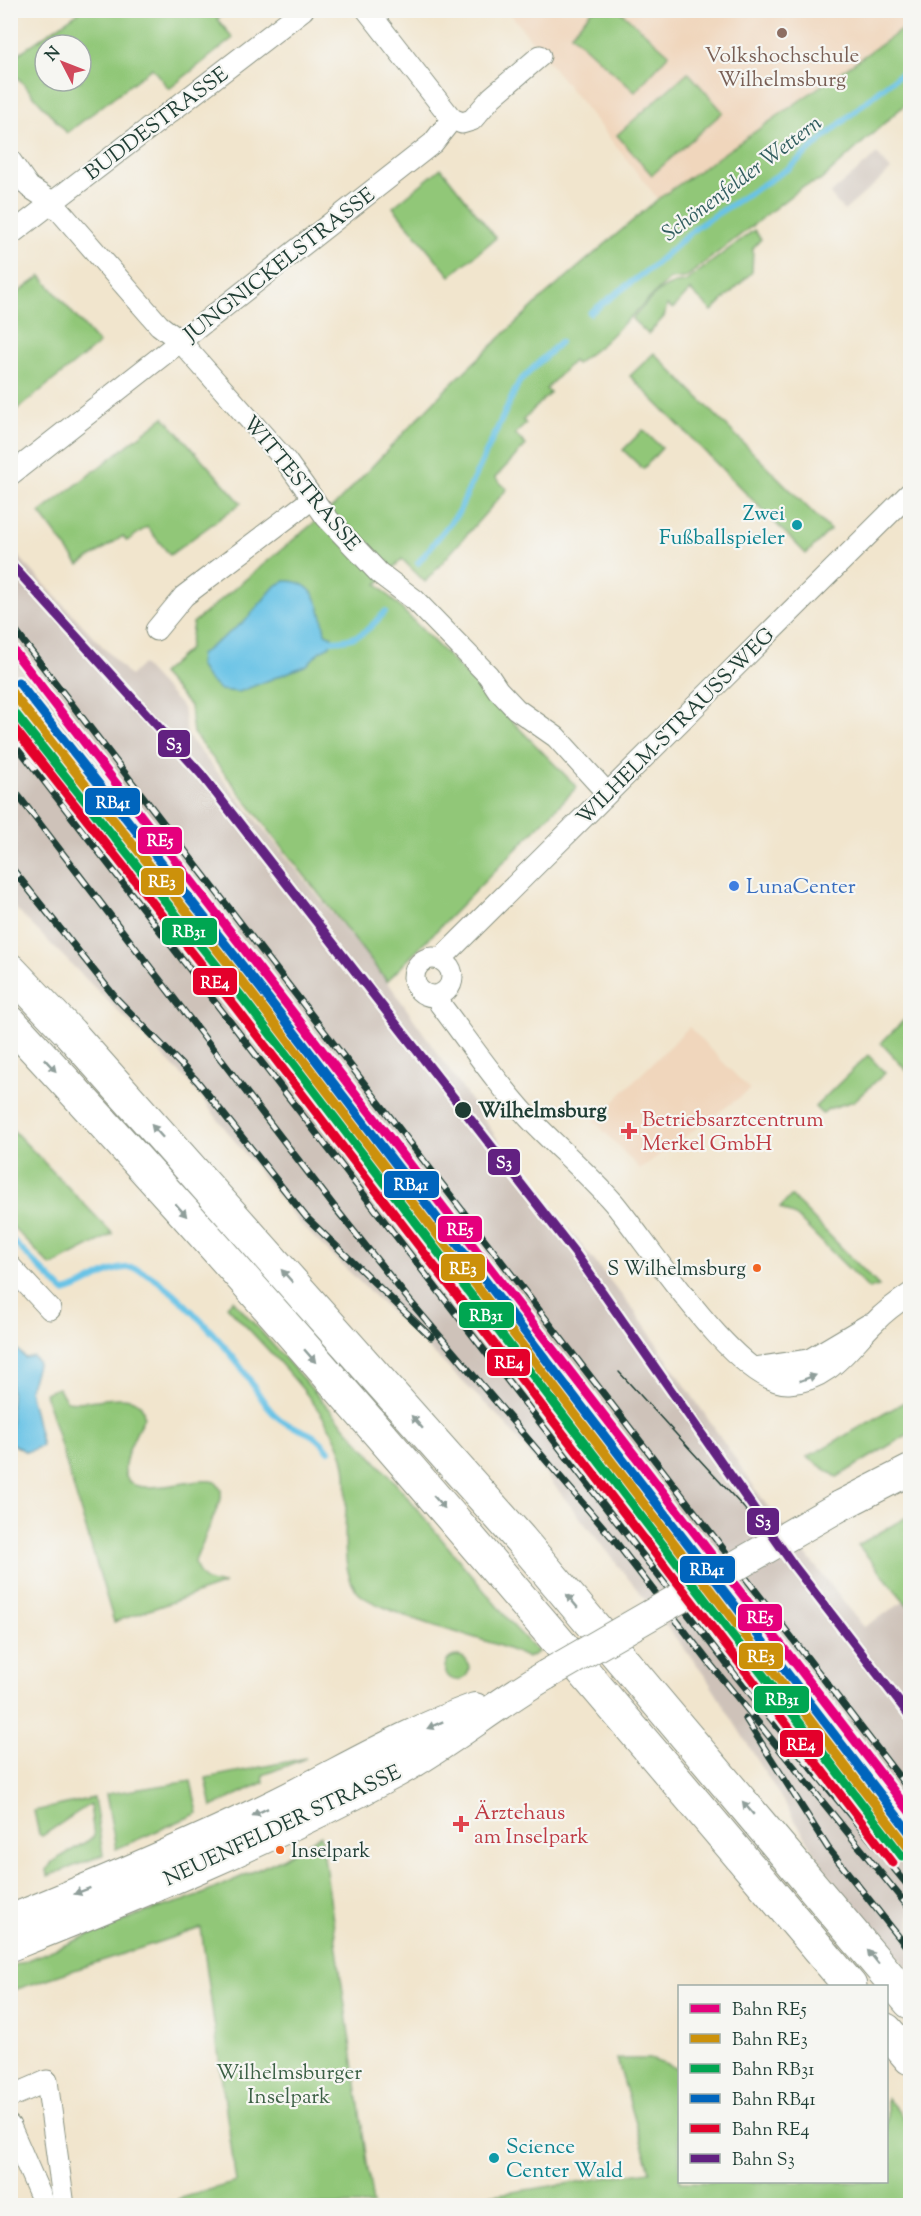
<svg xmlns="http://www.w3.org/2000/svg" width="921" height="2216" font-family="'Sorts Mill Goudy',serif">
  <style>
    .built { fill: #f0d6bc }
    .industrial { fill: #cec2b9 }
    .green { fill: #91c778; stroke: #588256; stroke-width: 1.5; fill-rule: evenodd }
    .water { fill: #69c3e6; stroke: #44808d; stroke-width: 1.5 }
    .lines { fill: none; stroke-linecap: round; stroke-linejoin: round }
    .stream { stroke: #69c3e6; stroke-width: 6 }
    .street-casing { stroke: #889180; stroke-width: 23 }
    .secondary-casing { stroke: #889180; stroke-width: 32 }
    .highway-casing { stroke: #889180; stroke-width: 35 }
    .street { stroke: #fff; stroke-width: 21 }
    .secondary { stroke: #fff; stroke-width: 30 }
    .highway { stroke: #fff; stroke-width: 33 }
    .tram { stroke: #1f3d34; stroke-width: 1.5 }
    .rail-casing { stroke: #1f3d34; stroke-width: 7 }
    .rail { stroke: #f6f6f2; stroke-width: 4.5; stroke-dasharray: 14; stroke-linecap: butt }
    .secondary-bridge-casing { stroke: #889180; stroke-width: 32; stroke-linecap: butt }
    .secondary-bridge { stroke: #fff; stroke-width: 30 }
    .rail-1-casing { stroke: #f6f6f2; stroke-width: 14 }
    .rail-2-casing { stroke: #f6f6f2; stroke-width: 14 }
    .rail-3-casing { stroke: #f6f6f2; stroke-width: 14 }
    .rail-4-casing { stroke: #f6f6f2; stroke-width: 14 }
    .rail-5-casing { stroke: #f6f6f2; stroke-width: 14 }
    .rail-6-casing { stroke: #f6f6f2; stroke-width: 14 }
    .rail-1 { stroke: #e5007d; stroke-width: 9 }
    .rail-2 { stroke: #cc910a; stroke-width: 9 }
    .rail-3 { stroke: #00a651; stroke-width: 9 }
    .rail-4 { stroke: #0065bd; stroke-width: 9 }
    .rail-5 { stroke: #e4002b; stroke-width: 9 }
    .rail-6 { stroke: #622181; stroke-width: 9 }
    .oneway { fill: #8f9e9a }
    .education-dot { fill: #8d6e63; stroke: #f6f6f2; stroke-width: 2 }
    .culture-dot { fill: #0f9aa8; stroke: #f6f6f2; stroke-width: 2 }
    .shop-dot { fill: #3f7fe0; stroke: #f6f6f2; stroke-width: 2 }
    .stop-dot { fill: #1f3d34; stroke: #f6f6f2; stroke-width: 2 }
    .health-dot { fill: #e0444e; stroke: #f6f6f2; stroke-width: 2 }
    .bus-dot { fill: #f26522; stroke: #f6f6f2; stroke-width: 2 }
    .labels { text-anchor: middle; stroke-width: 4.5; stroke-linejoin: round; paint-order: stroke }
    .bus-label { font-size: 20px; fill: #1f3d34; stroke: #f6f6f2; text-anchor: end }
    .education-label { font-size: 21px; fill: #785e54; stroke: #f6f6f2 }
    .street-label { font-size: 21px; fill: #1f3d34; stroke: #f6f6f2 }
    .culture-label { font-size: 21px; fill: #0d838f; stroke: #f6f6f2; text-anchor: end }
    .shop-label { font-size: 21px; fill: #366cbe; stroke: #f6f6f2; text-anchor: start }
    .stop-label { font-size: 21px; font-weight: bold; fill: #1f3d34; stroke: #f6f6f2; text-anchor: start }
    .health-label { font-size: 21px; fill: #be3a42; stroke: #f6f6f2; text-anchor: start }
    .park-label { font-size: 21px; fill: #3c6045; stroke: #f6f6f2 }
    .water-label { font-size: 22px; font-style: italic; fill: #325e60; stroke: #f6f6f2 }
    .line-badge { stroke: #f6f6f2; stroke-width: 2 }
    .badge-label { font-size: 16px; text-anchor: middle; font-weight: bold; fill: #fff }
  </style>
  <rect width="100%" height="100%" fill="#f6f6f2"/>
  <filter id="ink" filterUnits="userSpaceOnUse"><feTurbulence type="fractalNoise" baseFrequency=".0167" numOctaves="2"/><feDisplacementMap in="SourceGraphic" scale="12" xChannelSelector="R" yChannelSelector="G"/><feConvolveMatrix kernelMatrix="1 2 1 2 8 2 1 2 1" color-interpolation-filters="sRGB"/></filter>
  <filter id="wash" filterUnits="userSpaceOnUse"><feTurbulence type="fractalNoise" baseFrequency=".008" numOctaves="4" result="noise"/><feDisplacementMap in="SourceGraphic" scale="24" xChannelSelector="R" yChannelSelector="G"/><feGaussianBlur stdDeviation="1.35" result="paint"/><feColorMatrix in="noise" values="0 0 0 0 0 0 0 0 0 0 0 0 0 0 0 0 0 1.4 0 .05"/><feComposite in="paint" operator="in"/></filter>
  <g filter="url(#wash)">
    <rect width="100%" height="100%" fill="#f1e5cd"/>
    <g class="built">
      <polygon points="906,10 910,24 658,199 508,11"/>
      <polygon points="689,1027 750,1090 640,1169 594,1121"/>
    </g>
    <g class="industrial">
      <polygon points="877,154 891,170 844,211 830,194"/>
      <polygon points="10,547 130,676 142,664 183,708 187,735 387,981 504,1148 635,1312 768,1507 864,1627 905,1601 910,1608 910,1971 832,1880 702,1671 503,1421 299,1223 187,1080 11,904"/>
    </g>
    <g class="green">
      <path d="M82 10 222 11 224 13 217 19 233 38 169 89 152 68 67 133 11 70V59ZM45 45H81V81H45Z"/>
      <polygon points="593,10 620,11 669,54 635,92 571,34"/>
      <polygon points="910,24 910,100 820,181 802,187 685,278 670,279 601,345 576,364 573,361 546,389 550,393 523,420 526,424 515,434 526,445 495,478 507,489 425,582 402,559 377,584 577,787 387,981 193,733 190,706 161,674 189,649 193,623 334,506 445,390 542,298 658,199"/>
      <polygon points="688,72 723,112 652,175 617,135"/>
      <polygon points="441,168 496,238 450,276 393,207"/>
      <path d="M754 230 761 239 753 248 752 272 712 311 690 290 673 309 667 305 664 317 648 334 632 319C648 302 661 282 685 282Z"/>
      <polygon points="41,276 99,344 11,414 11,298"/>
      <polygon points="654,353 830,530 806,554 630,376"/>
      <polygon points="164,417 241,503 170,555 147,527 127,541 123,536 79,565 40,513"/>
      <polygon points="643,430 662,448 643,469 623,450"/>
      <polygon points="910,1014 910,1074 881,1043"/>
      <polygon points="868,1055 885,1073 854,1101 828,1109 822,1114 815,1107"/>
      <polygon points="10,1127 113,1234 51,1266 11,1225"/>
      <polygon points="791,1196 879,1286 869,1289 797,1217 780,1208"/>
      <path d="M233 1300 398 1486 515 1628 538 1652 528 1658C484 1636 435 1630 391 1610 382 1606 370 1602 362 1596 332 1574 353 1496 344 1461 331 1409 263 1346 227 1306Z"/>
      <path d="M58 1388 67 1401C90 1407 143 1382 144 1417 138 1430 129 1445 126 1460 114 1510 193 1474 216 1482L221 1490V1499L195 1561C198 1579 207 1584 225 1584L114 1622 45 1393Z"/>
      <polygon points="910,1399 910,1433 837,1477 807,1457"/>
      <polygon points="910,1515 910,1608 858,1545"/>
      <circle cx="457" cy="1668" r="12"/>
      <polygon points="306,1758 263,1775 264,1782 212,1807 206,1778"/>
      <polygon points="191,1781 198,1813 116,1849 106,1794"/>
      <polygon points="94,1798 103,1855 48,1876 47,1870 52,1862 94,1837 90,1804 42,1836 39,1834 34,1811"/>
      <polygon points="321,1835 373,2205 179,2205 178,2199 236,2182 201,1928 11,1991 11,1967 143,1913 196,1897 281,1859"/>
      <polygon points="617,2059 650,2059 679,2069 680,2182 886,2182 887,2098 910,2125 910,2205 427,2205 650,2171"/>
    </g>
    <g class="water">
      <path d="M285 581C316 580 321 608 325 633L332 636 330 646 320 651 307 665 239 692 220 690 206 677 199 665 200 655 246 620 275 586Z"/>
      <polygon points="18,1350 25,1358 33,1356 38,1362 29,1390 42,1446 26,1452 11,1443 11,1355"/>
    </g>
    <g class="lines">
      <g class="stream">
        <polyline points="590,313 652,267 698,226 789,168 877,92 910,67"/>
        <polyline points="418,563 458,513 519,382 560,342"/>
        <path d="M331 641C360 640 366 632 385 612"/>
        <path d="M10 1238 64 1292C86 1288 109 1265 132 1268 163 1273 226 1346 245 1373 255 1387 262 1402 274 1414 293 1433 311 1426 329 1451"/>
      </g>
    </g>
  </g>
  <g filter="url(#ink)">
    <g class="lines">
      <g class="street-casing">
        <g id="street">
          <polyline points="367,10 452,119"/>
          <polyline points="10,160 29,187 52,202 159,325 180,341 286,461 326,517 379,573 415,600 488,675 498,690 516,709 556,737 607,793"/>
          <polyline points="10,235 303,10"/>
          <polyline points="10,475 433,143 452,119 462,123 472,120 492,97 540,56"/>
          <polyline points="156,630 184,596 312,499"/>
          <circle cx="433" cy="977" r="19"/>
          <polyline points="441,959 910,493"/>
          <path d="M438 996 440 1004C469 1042 497 1084 530 1119 557 1147 587 1173 613 1202 647 1242 738 1386 789 1383 830 1381 849 1347 875 1322 885 1311 898 1302 910 1294"/>
          <polyline points="10,1266 50,1309"/>
          <polyline points="755,1368 809,1360 868,1325"/>
          <polyline points="10,2097 47,2081 64,2206"/>
          <polyline points="10,2126 45,2206"/>
        </g>
      </g>
      <g class="secondary-casing">
        <g id="secondary">
          <polyline points="840,1506 910,1470"/>
          <path d="M10 1920C94 1886 176 1852 257 1813 330 1779 399 1735 475 1708"/>
          <path d="M10 1946C141 1894 273 1839 397 1772 450 1743 494 1705 546 1675"/>
        </g>
      </g>
      <g class="highway-casing">
        <g id="highway">
          <polyline points="10,970 70,1033 520,1539 910,2002"/>
          <path d="M10 1022C301 1334 575 1661 850 1986"/>
          <polyline points="886,2030 910,2058"/>
        </g>
      </g>
      <use href="#street" class="street"/>
      <use href="#secondary" class="secondary"/>
      <use href="#highway" class="highway"/>
      <polyline class="tram" points="619,1372 744,1508 794,1566"/>
      <g class="rail-casing">
        <g id="rail">
          <polyline points="10,624 910,1791"/>
          <polyline points="10,737 736,1676 910,1888"/>
          <polyline points="10,785 336,1209 409,1300 615,1541 711,1665 910,1909"/>
          <polyline points="10,866 115,997 198,1082 306,1217 431,1337"/>
          <polyline points="746,1719 828,1848 910,1951"/>
        </g>
      </g>
      <use href="#rail" class="rail"/>
      <g class="secondary-bridge-casing">
        <polyline id="secondary-bridge" points="546,1675 840,1506"/>
      </g>
      <use href="#secondary-bridge" class="secondary-bridge"/>
      <g class="rail-1-casing">
        <polyline id="rail-1" points="10,646 910,1812"/>
      </g>
      <g class="rail-2-casing">
        <polyline id="rail-2" points="10,690 253,995 910,1850"/>
      </g>
      <g class="rail-3-casing">
        <polyline id="rail-3" points="10,707 245,1001 902,1856"/>
      </g>
      <g class="rail-4-casing">
        <polyline id="rail-4" points="18,682 261,989 910,1833"/>
      </g>
      <g class="rail-5-casing">
        <polyline id="rail-5" points="10,723 236,1008 893,1863"/>
      </g>
      <g class="rail-6-casing">
        <polyline id="rail-6" points="10,563 201,774 575,1253 794,1566 910,1716"/>
      </g>
      <use href="#rail-1" class="rail-1"/>
      <use href="#rail-2" class="rail-2"/>
      <use href="#rail-3" class="rail-3"/>
      <use href="#rail-4" class="rail-4"/>
      <use href="#rail-5" class="rail-5"/>
      <use href="#rail-6" class="rail-6"/>
    </g>
    <defs><path id="oneway-solid" d="M-6-.8H1V-3.2L6.5 0L1 3.2V.8H-6Z" transform="scale(1.5)"/></defs>
    <g class="oneway">
      <use href="#oneway-solid" transform="translate(50 1065) rotate(47)"/>
      <use href="#oneway-solid" transform="translate(157 1131) rotate(-132)"/>
      <use href="#oneway-solid" transform="translate(181 1210) rotate(49)"/>
      <use href="#oneway-solid" transform="translate(287 1276) rotate(-132)"/>
      <use href="#oneway-solid" transform="translate(310 1356) rotate(49)"/>
      <use href="#oneway-solid" transform="translate(808 1378) rotate(-20)"/>
      <use href="#oneway-solid" transform="translate(417 1422) rotate(-131)"/>
      <use href="#oneway-solid" transform="translate(439 1502) rotate(48)"/>
      <use href="#oneway-solid" transform="translate(572 1601) rotate(-130)"/>
      <use href="#oneway-solid" transform="translate(435 1725) rotate(156)"/>
      <use href="#oneway-solid" transform="translate(748 1808) rotate(-130)"/>
      <use href="#oneway-solid" transform="translate(260 1812) rotate(154)"/>
      <use href="#oneway-solid" transform="translate(82 1891) rotate(159)"/>
      <use href="#oneway-solid" transform="translate(873 1957) rotate(-130)"/>
    </g>
  </g>
  <circle class="education-dot" cx="782" cy="33" r="6"/>
  <g class="culture-dot">
    <circle cx="797" cy="525" r="6"/>
    <circle cx="494" cy="2158" r="6"/>
  </g>
  <circle class="shop-dot" cx="734" cy="886" r="6"/>
  <circle class="stop-dot" cx="463" cy="1110" r="9"/>
  <g class="health-dot">
    <path d="M626 1122h6v6h6v6h-6v6h-6v-6h-6v-6h6z"/>
    <path d="M458 1815h6v6h6v6h-6v6h-6v-6h-6v-6h6z"/>
  </g>
  <g class="bus-dot">
    <circle cx="757" cy="1268" r="5"/>
    <circle cx="280" cy="1850" r="5"/>
  </g>
  <g class="labels">
    <g class="bus-label">
      <text x="746" y="1275">S Wilhelmsburg</text>
      <text x="291" y="1857" text-anchor="start">Inselpark</text>
    </g>
    <g class="education-label">
      <text x="782" y="62">Volkshochschule<tspan x="782" dy="24">Wilhelmsburg</tspan></text>
    </g>
    <g class="street-label">
      <text transform="translate(156 123) rotate(-37)" y="7">BUDDESTRASSE</text>
      <text transform="translate(279 264) rotate(-38)" y="7">JUNGNICKELSTRASSE</text>
      <text transform="translate(302 483) rotate(50)" y="7">WITTESTRASSE</text>
      <text transform="translate(675 726) rotate(-45)" y="7">WILHELM-STRAUSS-WEG</text>
      <text transform="translate(282 1825) rotate(-25)" y="7">NEUENFELDER STRASSE</text>
    </g>
    <g class="culture-label">
      <text x="785" y="520">Zwei<tspan x="785" dy="24">Fußballspieler</tspan></text>
      <text x="506" y="2153" text-anchor="start">Science<tspan x="506" dy="24">Center Wald</tspan></text>
    </g>
    <g class="shop-label">
      <text x="746" y="893">LunaCenter</text>
    </g>
    <g class="stop-label">
      <text x="478" y="1117">Wilhelmsburg</text>
    </g>
    <g class="health-label">
      <text x="642" y="1126">Betriebsarztcentrum<tspan x="642" dy="24">Merkel GmbH</tspan></text>
      <text x="474" y="1819">Ärztehaus<tspan x="474" dy="24">am Inselpark</tspan></text>
    </g>
    <g class="park-label">
      <text x="289" y="2079">Wilhelmsburger<tspan x="289" dy="24">Inselpark</tspan></text>
    </g>
    <g class="water-label">
      <text transform="translate(741 177) rotate(-37)" y="8">Schönenfelder Wettern</text>
    </g>
  </g>
  <g class="line-badge">
    <rect x="157" y="729" width="34" height="29" rx="6" fill="#622181"/>
    <rect x="84" y="787" width="57" height="29" rx="6" fill="#0065bd"/>
    <rect x="137" y="826" width="46" height="29" rx="6" fill="#e5007d"/>
    <rect x="140" y="867" width="45" height="29" rx="6" fill="#cc910a"/>
    <rect x="161" y="917" width="57" height="29" rx="6" fill="#00a651"/>
    <rect x="192" y="967" width="46" height="29" rx="6" fill="#e4002b"/>
    <rect x="487" y="1148" width="34" height="28" rx="6" fill="#622181"/>
    <rect x="383" y="1170" width="57" height="29" rx="6" fill="#0065bd"/>
    <rect x="437" y="1215" width="46" height="28" rx="6" fill="#e5007d"/>
    <rect x="440" y="1253" width="46" height="29" rx="6" fill="#cc910a"/>
    <rect x="458" y="1301" width="57" height="28" rx="6" fill="#00a651"/>
    <rect x="486" y="1348" width="45" height="29" rx="6" fill="#e4002b"/>
    <rect x="746" y="1507" width="34" height="29" rx="6" fill="#622181"/>
    <rect x="679" y="1555" width="57" height="29" rx="6" fill="#0065bd"/>
    <rect x="737" y="1603" width="46" height="29" rx="6" fill="#e5007d"/>
    <rect x="738" y="1642" width="46" height="28" rx="6" fill="#cc910a"/>
    <rect x="753" y="1685" width="57" height="29" rx="6" fill="#00a651"/>
    <rect x="779" y="1729" width="45" height="29" rx="6" fill="#e4002b"/>
  </g>
  <g class="badge-label">
    <text x="174" y="750">S3</text>
    <text x="113" y="808">RB41</text>
    <text x="160" y="846">RE5</text>
    <text x="162" y="887">RE3</text>
    <text x="189" y="937">RB31</text>
    <text x="215" y="988">RE4</text>
    <text x="504" y="1168">S3</text>
    <text x="411" y="1190">RB41</text>
    <text x="460" y="1235">RE5</text>
    <text x="463" y="1274">RE3</text>
    <text x="486" y="1321">RB31</text>
    <text x="509" y="1368">RE4</text>
    <text x="763" y="1527">S3</text>
    <text x="707" y="1575">RB41</text>
    <text x="760" y="1623">RE5</text>
    <text x="761" y="1662">RE3</text>
    <text x="782" y="1705">RB31</text>
    <text x="801" y="1750">RE4</text>
  </g>
  <rect width="921" height="2216" fill="none" stroke="#f6f6f2" stroke-width="36"/>
  <rect x="678" y="1985" width="210" height="198" fill="#f6f6f2" stroke="#a0aca6" stroke-width="1.5"/>
  <rect x="690" y="2004" width="30" height="9" fill="#e5007d" stroke="#a0aca6" stroke-width="1.5"/>
  <text x="732" y="2015" font-size="18" fill="#1f3d34">Bahn RE5</text>
  <rect x="690" y="2034" width="30" height="9" fill="#cc910a" stroke="#a0aca6" stroke-width="1.5"/>
  <text x="732" y="2045" font-size="18" fill="#1f3d34">Bahn RE3</text>
  <rect x="690" y="2064" width="30" height="9" fill="#00a651" stroke="#a0aca6" stroke-width="1.5"/>
  <text x="732" y="2075" font-size="18" fill="#1f3d34">Bahn RB31</text>
  <rect x="690" y="2094" width="30" height="9" fill="#0065bd" stroke="#a0aca6" stroke-width="1.5"/>
  <text x="732" y="2105" font-size="18" fill="#1f3d34">Bahn RB41</text>
  <rect x="690" y="2124" width="30" height="9" fill="#e4002b" stroke="#a0aca6" stroke-width="1.5"/>
  <text x="732" y="2135" font-size="18" fill="#1f3d34">Bahn RE4</text>
  <rect x="690" y="2154" width="30" height="9" fill="#622181" stroke="#a0aca6" stroke-width="1.5"/>
  <text x="732" y="2165" font-size="18" fill="#1f3d34">Bahn S3</text>
  <g transform="translate(63 63) rotate(312)"><circle r="28" fill="#f6f6f2" stroke="#a0aca6" stroke-width="1.5"/>
  <path d="M0-4.5L10 22L0 15L-10 22Z" fill="#d1495b"/>
  <text y="-9" font-size="16" font-weight="bold" text-anchor="middle" fill="#1f3d34">N</text>
  </g>
</svg>
